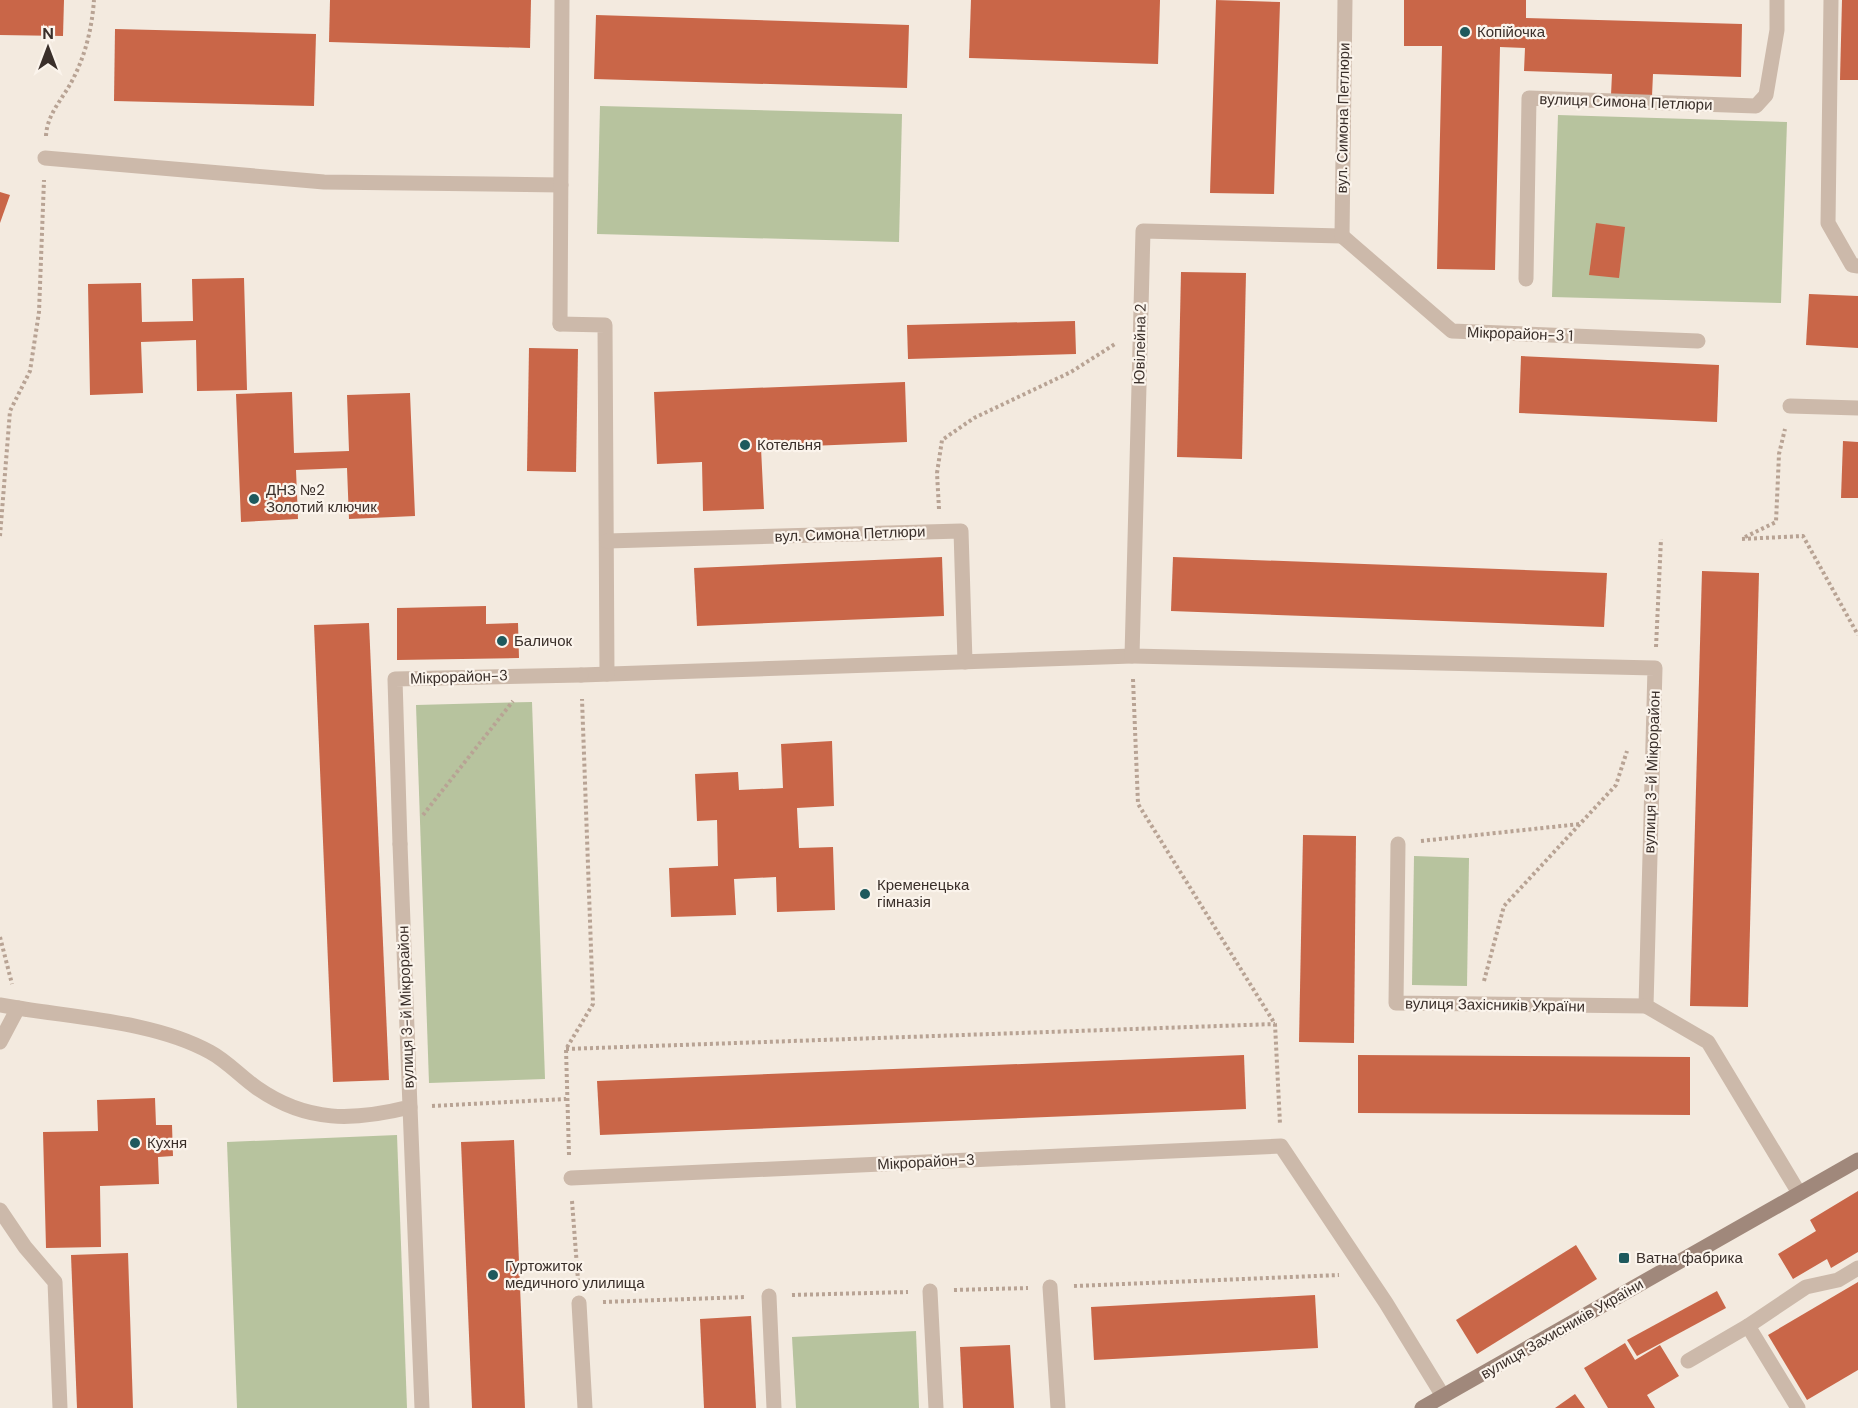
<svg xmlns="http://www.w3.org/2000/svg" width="1858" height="1408" font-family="'DM Sans',sans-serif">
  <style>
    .green { fill: #b7c39e }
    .building { fill: #c96648 }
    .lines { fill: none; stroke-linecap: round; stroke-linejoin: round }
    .path { stroke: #b8a394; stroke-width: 4; stroke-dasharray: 3 3; stroke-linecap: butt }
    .lane { stroke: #ccb9aa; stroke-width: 15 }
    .street { stroke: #ccb9aa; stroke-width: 15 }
    .secondary { stroke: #a0887b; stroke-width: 15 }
    .poi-dot { fill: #1e595d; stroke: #fbf4ec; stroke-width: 2 }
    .labels { text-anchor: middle; stroke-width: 4.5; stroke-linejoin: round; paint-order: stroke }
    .poi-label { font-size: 15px; fill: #3a2f2a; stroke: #fbf4ec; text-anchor: start }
    .street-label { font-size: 15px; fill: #3a2f2a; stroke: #fbf4ec }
  </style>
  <rect width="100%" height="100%" fill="#f3eadf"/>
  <g class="green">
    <polygon points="600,106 902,114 899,242 597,234"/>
    <polygon points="1558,115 1787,122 1781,303 1552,297"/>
    <polygon points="532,702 545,1079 429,1083 416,705"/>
    <polygon points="1414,856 1469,858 1467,986 1412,985"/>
    <polygon points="397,1135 407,1408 237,1408 227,1142"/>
    <polygon points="916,1331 919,1408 796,1408 792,1337"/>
  </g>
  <g class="building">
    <polygon points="0,0 64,0 63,36 0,35"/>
    <polygon points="330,0 531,0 530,48 329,42"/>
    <polygon points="971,0 1160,0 1158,64 969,58"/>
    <polygon points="1216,0 1280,2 1274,194 1210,193"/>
    <polygon points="1404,0 1526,0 1526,18 1742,24 1741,77 1653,74 1652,96 1611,95 1612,74 1524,71 1525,48 1500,47 1495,270 1437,269 1442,46 1404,46"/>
    <polygon points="1842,0 1858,0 1858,80 1840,80"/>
    <polygon points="596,15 909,25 907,88 594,79"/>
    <polygon points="115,29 316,34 314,106 114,101"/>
    <polygon points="0,192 10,195 0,223"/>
    <polygon points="1596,223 1625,227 1619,278 1589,275"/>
    <polygon points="1181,272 1246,273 1242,459 1177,457"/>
    <polygon points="244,278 247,390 197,391 196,340 141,342 143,393 90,395 88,284 141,283 142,322 193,321 192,279"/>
    <polygon points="1809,294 1858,296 1858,348 1806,345"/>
    <polygon points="1075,321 1076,354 908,359 907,325"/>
    <polygon points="529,348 578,349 576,472 527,471"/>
    <polygon points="1521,356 1719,365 1717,422 1519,413"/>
    <polygon points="905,382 907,442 761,448 764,509 703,511 702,462 657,464 654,392"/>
    <polygon points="292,392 294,453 349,451 347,395 410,393 415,516 349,519 347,468 296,470 298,519 241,522 236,394"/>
    <polygon points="1843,441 1858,442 1858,498 1841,498"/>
    <polygon points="942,557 944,616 697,626 694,568"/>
    <polygon points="1173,557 1607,573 1604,627 1171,611"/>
    <polygon points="1702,571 1759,573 1748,1007 1690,1006"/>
    <polygon points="486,606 486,624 518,623 519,658 397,660 397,608"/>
    <polygon points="369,623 389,1080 333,1082 314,625"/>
    <polygon points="832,741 834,806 797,808 799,848 833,847 835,910 777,912 776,877 734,879 736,915 671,917 669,868 718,866 717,820 697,821 695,774 738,772 739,790 783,788 781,744"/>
    <polygon points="1303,835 1356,836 1354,1043 1299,1042"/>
    <polygon points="1244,1055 1246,1109 600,1135 597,1081"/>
    <polygon points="1358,1055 1690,1057 1690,1115 1358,1113"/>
    <polygon points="155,1098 156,1125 172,1125 173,1156 158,1157 159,1184 100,1186 101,1247 46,1248 43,1132 98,1131 97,1100"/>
    <polygon points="514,1140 525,1408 472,1408 461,1142"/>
    <polygon points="1858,1191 1858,1252 1831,1268 1827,1259 1793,1279 1778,1254 1816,1231 1810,1220"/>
    <polygon points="1576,1245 1597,1279 1477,1354 1456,1320"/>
    <polygon points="128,1253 133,1408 77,1408 71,1255"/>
    <polygon points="1858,1282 1858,1370 1807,1400 1768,1335"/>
    <polygon points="1717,1291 1726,1308 1637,1356 1627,1340"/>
    <polygon points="1315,1295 1318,1348 1094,1360 1091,1307"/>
    <polygon points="751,1316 756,1408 704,1408 700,1319"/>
    <polygon points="1625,1343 1635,1360 1660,1345 1679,1376 1647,1395 1655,1408 1608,1408 1584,1368"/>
    <polygon points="1010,1345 1014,1408 963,1408 960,1347"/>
    <polygon points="1575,1394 1585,1408 1555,1408"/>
  </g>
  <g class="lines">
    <g class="path">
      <path d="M46 136C47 113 64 98 74 77 86 53 92 27 94 0"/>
      <polyline points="939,509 937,473 942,440 974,418 1071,372 1115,344"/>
      <polyline points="0,536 10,411 30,371 39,312 44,180"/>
      <polyline points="1745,537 1776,522 1779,454 1785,429"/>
      <polyline points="1742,539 1803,536 1858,635"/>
      <polyline points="1656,647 1661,539"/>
      <polyline points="1133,679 1138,804 1275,1024 1280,1124"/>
      <polyline points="423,815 513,701"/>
      <polyline points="1421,841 1580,824"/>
      <polyline points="0,937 12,984"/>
      <polyline points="1484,981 1504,906 1616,785 1627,751"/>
      <polyline points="566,1049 1275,1024"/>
      <polyline points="432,1106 566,1099"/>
      <polyline points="569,1155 566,1049 593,1004 582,699"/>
      <polyline points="572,1201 578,1280"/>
      <polyline points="1074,1286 1339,1275"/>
      <polyline points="954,1290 1028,1288"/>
      <polyline points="792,1295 908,1292"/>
      <polyline points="603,1302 746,1297"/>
    </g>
    <g class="lane">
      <polyline points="1831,0 1828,223 1852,265 1858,266"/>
      <polyline points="45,158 324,182 561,185"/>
      <polyline points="560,324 562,0"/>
      <polyline points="581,675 1132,656"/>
      <path d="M18 1008C78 1018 156 1022 210 1052 227 1061 241 1077 257 1088 307 1123 354 1121 410 1107L400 844"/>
      <polyline points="410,1107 422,1408"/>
      <polyline points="0,1210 25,1247 55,1282 60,1408"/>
      <polyline points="930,1291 936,1408"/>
      <polyline points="769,1296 774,1408"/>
      <polyline points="1688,1361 1748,1326"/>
      <polyline points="1798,1408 1748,1326 1806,1287 1838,1280 1858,1268"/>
    </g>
    <g class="street">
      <polyline points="1342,236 1143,231 1132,656 1655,668 1646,1006 1708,1042 1799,1193"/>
      <polyline points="1342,236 1452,331 1698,341"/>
      <polyline points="1342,236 1345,0"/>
      <polyline points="1526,279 1529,98 1756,106 1766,95 1777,30 1777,0"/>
      <polyline points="560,324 605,325 607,674"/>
      <polyline points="1790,406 1858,408"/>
      <polyline points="607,541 961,531 965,662"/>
      <polyline points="400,844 395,679 581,675"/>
      <polyline points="1398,844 1396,1003 1646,1006"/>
      <polyline points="0,1005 18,1008 0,1042"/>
      <polyline points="571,1178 1281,1146 1386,1303 1443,1396"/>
      <polyline points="1050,1287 1058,1408"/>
      <polyline points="579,1303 585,1408"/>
    </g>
    <polyline class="secondary" points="1422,1408 1858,1160"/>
  </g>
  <g class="poi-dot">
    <circle cx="1465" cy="32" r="6"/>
    <circle cx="745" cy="445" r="6"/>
    <circle cx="254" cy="499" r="6"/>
    <circle cx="502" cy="641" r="6"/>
    <circle cx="865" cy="894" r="6"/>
    <circle cx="135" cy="1143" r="6"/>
    <rect x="1618" y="1252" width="12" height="12" rx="3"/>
    <circle cx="493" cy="1275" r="6"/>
  </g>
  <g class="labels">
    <g class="poi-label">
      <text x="1477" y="37">Копійочка</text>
      <text x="757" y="450">Котельня</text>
      <text x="266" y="495">ДНЗ №2<tspan x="266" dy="17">Золотий ключик</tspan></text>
      <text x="514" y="646">Баличок</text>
      <text x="877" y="890">Кременецька<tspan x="877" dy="17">гімназія</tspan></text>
      <text x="147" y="1148">Кухня</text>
      <text x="1636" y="1263">Ватна фабрика</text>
      <text x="505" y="1271">Гуртожиток<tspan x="505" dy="17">медичного улилища</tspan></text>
    </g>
    <g class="street-label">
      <text transform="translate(1626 102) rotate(2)" y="5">вулиця Симона Петлюри</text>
      <text transform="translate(1343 118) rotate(-89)" y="5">вул. Симона Петлюри</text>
      <text transform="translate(1520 334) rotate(2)" y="5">Мікрорайон-3 1</text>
      <text transform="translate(1140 344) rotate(-89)" y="5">Ювілейна 2</text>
      <text transform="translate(850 534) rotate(-2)" y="5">вул. Симона Петлюри</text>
      <text transform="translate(459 677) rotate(-2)" y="5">Мікрорайон-3</text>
      <text transform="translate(1652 772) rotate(-88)" y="5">вулиця 3-й Мікрорайон</text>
      <text transform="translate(1495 1005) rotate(1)" y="5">вулиця Захісників України</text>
      <text transform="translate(406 1007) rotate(-92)" y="5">вулиця 3-й Мікрорайон</text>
      <text transform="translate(926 1162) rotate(-3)" y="5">Мікрорайон-3</text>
      <text transform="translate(1562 1329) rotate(-30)" y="5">вулиця Захисників України</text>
    </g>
  </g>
  <g transform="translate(48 48)" stroke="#fbf4ec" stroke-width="4.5" paint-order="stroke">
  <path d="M0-4.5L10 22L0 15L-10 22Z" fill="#3a2f2a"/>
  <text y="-9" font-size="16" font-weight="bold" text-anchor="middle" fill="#3a2f2a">N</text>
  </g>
</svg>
